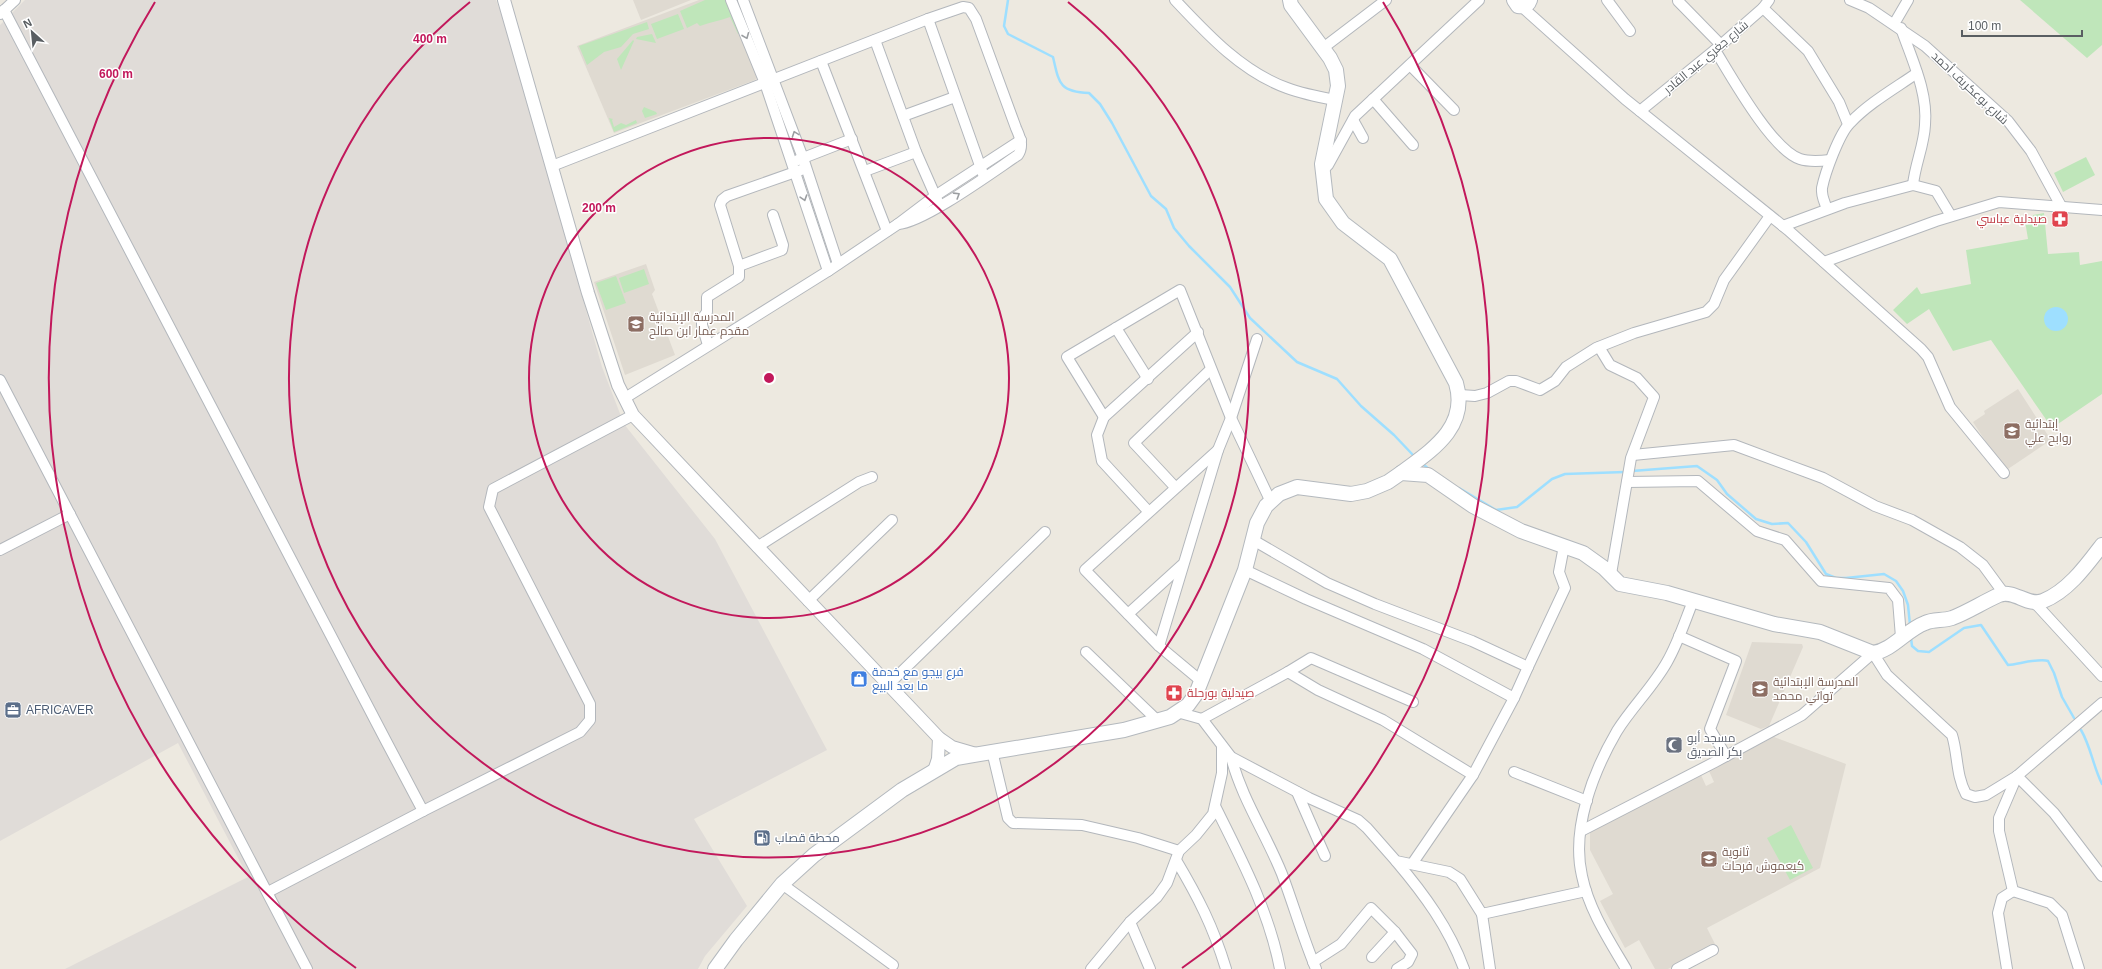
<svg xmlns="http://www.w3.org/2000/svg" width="2102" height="969" font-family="Helvetica,Cairo,sans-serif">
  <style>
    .industrial { fill: #e0dcd8 }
    .education { fill: #dfdad1 }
    .green { fill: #bfe6ba }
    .water { fill: #9edfff }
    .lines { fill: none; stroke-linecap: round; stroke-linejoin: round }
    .stream { stroke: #9edfff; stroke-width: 2.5 }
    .minor-casing { stroke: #b3b7bc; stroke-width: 12 }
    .tertiary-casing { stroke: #b3b7bc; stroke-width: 14 }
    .secondary-casing { stroke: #b4b9be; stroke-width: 16 }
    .minor { stroke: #fff; stroke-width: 10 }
    .tertiary { stroke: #fff; stroke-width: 12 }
    .secondary { stroke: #fff; stroke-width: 14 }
    .oneway { stroke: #9b9ea1 }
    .ring { fill: none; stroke: #c2185b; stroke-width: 2 }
    .labels { text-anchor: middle; stroke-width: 3; stroke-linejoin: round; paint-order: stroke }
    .street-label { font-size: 12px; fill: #595e62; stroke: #fff }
    .health-label { font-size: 12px; fill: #be3a42; stroke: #fff; text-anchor: end }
    .education-label { font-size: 12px; fill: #785e54; stroke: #fff; text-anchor: start }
    .shop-label { font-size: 12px; fill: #366cbe; stroke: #fff; text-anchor: start }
    .service-label { font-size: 12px; fill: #4e5e75; stroke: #fff; text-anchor: start }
    .worship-label { font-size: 12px; fill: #5b616d; stroke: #fff; text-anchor: start }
    .centre { fill: #c2185b; stroke: #fff; stroke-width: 2 }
    .ring-label { font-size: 12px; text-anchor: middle; font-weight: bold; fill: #c2185b; stroke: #fff; stroke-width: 3; stroke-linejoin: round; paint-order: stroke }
  </style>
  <rect width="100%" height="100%" fill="#ede9e0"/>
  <polygon class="industrial" points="25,0 496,0 507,30 602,367 624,424 715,539 827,750 694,819 747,906 705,956 698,969 65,969 248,877 178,743 0,841 0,25"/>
  <g class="education">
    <polygon points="633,0 691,0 641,20"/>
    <polygon points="699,0 728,0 760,75 755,80 614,133 577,46"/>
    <polygon points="646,264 655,290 652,294 675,355 625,375 594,282"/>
    <polygon points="2018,389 2051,440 2005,471 1973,422 1985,414 1984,411"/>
    <polygon points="1752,642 1802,644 1803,647 1769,726 1761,729 1726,715"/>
    <polygon points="1774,737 1846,764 1820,868 1707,928 1715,944 1668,969 1655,969 1639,940 1625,948 1600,901 1613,894 1590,850 1590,832 1701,775 1706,786 1714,782 1709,771"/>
  </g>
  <g class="green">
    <path d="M705 0H726L740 33 738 34 730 17C720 21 710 22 700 26L697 23 687 28 680 11Z"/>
    <polygon points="2020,0 2102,0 2102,45 2087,58"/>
    <polygon points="678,14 684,29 657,39 651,24"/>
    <polygon points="647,22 649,29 633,34 621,47 604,52 587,65 579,46"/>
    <polygon points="652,34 656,43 636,39 637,37"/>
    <polygon points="633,40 634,41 621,70 617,59"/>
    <polygon points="644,107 656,112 657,114 645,118 642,111"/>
    <polygon points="609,118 613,119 612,120 614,127 621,123 626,125 636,120 637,123 614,132"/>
    <polygon points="2086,157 2095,175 2063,192 2054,173"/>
    <polygon points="2044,213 2048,254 2079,252 2080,265 2102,261 2102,394 2052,428 1991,340 1953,351 1929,309 1907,324 1893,310 1917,287 1921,294 1971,284 1966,250 2028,239 2025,221 2034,219 2033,215"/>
    <polygon points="644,269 649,284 624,293 619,278"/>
    <polygon points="616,276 626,303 606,310 596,283"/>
    <polygon points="1791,825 1813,868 1790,880 1767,838"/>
  </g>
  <circle class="water" cx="2056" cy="319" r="12"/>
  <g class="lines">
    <g class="stream">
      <path d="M1008 0 1004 26 1008 34 1053 57C1059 83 1059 92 1089 93L1100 104 1112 123 1151 196 1166 209 1174 228 1189 246 1230 287 1250 318 1297 362 1337 379 1361 406 1394 435 1413 455"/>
      <polyline points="1424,465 1430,470"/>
      <polyline points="1632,471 1697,466 1717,480 1727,494 1756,519 1772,524 1788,523 1806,542 1826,574 1836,578 1846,578 1884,574 1896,581 1903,591 1908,605 1910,625"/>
      <polyline points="1459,488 1496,510 1517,507 1552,479 1565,474 1625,472"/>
      <path d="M1911 638 1912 646 1918 651 1929 652 1964 628 1981 625 2008 665C2019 664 2039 658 2048 661L2054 673 2062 697 2074 718"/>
      <path d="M2081 730C2091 747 2093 766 2102 784"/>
    </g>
    <g class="minor-casing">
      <g id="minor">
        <polyline points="731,0 765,83 828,271"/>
        <polyline points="743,0 803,158 838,264"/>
        <path d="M1175 0C1207 34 1242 72 1287 88 1303 94 1319 97 1335 100"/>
        <polyline points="1607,0 1630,31"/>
        <polyline points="1850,0 1869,8 1925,46 2008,121 2031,151 2061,206"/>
        <polyline points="1678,1 1721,45"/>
        <polyline points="1521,6 1625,99 1788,230 1921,349 1928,357 1950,407 2004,473"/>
        <polyline points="1763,8 1808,51 1839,102 1848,124"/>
        <path d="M4 10C145 277 282 545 423 811L580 732 590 720V704L489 507 493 489 633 415"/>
        <polyline points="0,14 15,0"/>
        <polyline points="928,19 983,174"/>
        <polyline points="1894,24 1908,0"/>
        <path d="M1901 28C1912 60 1928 92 1925 125 1924 146 1915 164 1913 185"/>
        <polyline points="875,40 916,152 938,202"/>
        <polyline points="1323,48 1386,0"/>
        <path d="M1715 50C1731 76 1772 150 1800 159 1809 162 1821 161 1830 160"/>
        <polyline points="821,61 887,231"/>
        <polyline points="1410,65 1454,110"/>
        <polyline points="1373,99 1413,145"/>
        <polyline points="1640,111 1715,50 1763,8 1769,0"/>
        <polyline points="903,116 955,97"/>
        <polyline points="1353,120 1363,138"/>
        <polyline points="798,160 852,139"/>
        <path d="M552 166 928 19 963 7 969 8 976 19 1016 128C1020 137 1024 146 1018 155 994 171 923 223 898 224"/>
        <polyline points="865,171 916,152"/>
        <polyline points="1322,171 1328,165 1355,116 1479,0"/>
        <path d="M1827 209C1825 203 1821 196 1822 188 1825 173 1839 134 1850 123 1869 103 1894 89 1917 73"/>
        <polyline points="1783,226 1845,203 1913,185 1936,191 1951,216"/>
        <polyline points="1824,262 1936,221 1999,202 2102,210"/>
        <polyline points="739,266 782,250 783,245 773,215"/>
        <polyline points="1116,328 1148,379"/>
        <polyline points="708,345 702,325 702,319 707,312 707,297 739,277 739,266 720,205 722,200 727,196 801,170"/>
        <polyline points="1599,347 1610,365 1637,378 1654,397 1631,458 1611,574"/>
        <polyline points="0,380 307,969"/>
        <polyline points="1460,395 1475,396 1487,393 1509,381 1516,381 1540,390 1555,381 1566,367 1596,348 1634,333 1706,312 1714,304 1724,280 1770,216"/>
        <polyline points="625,398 828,271 898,224 935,196 1021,140"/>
        <polyline points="1104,417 1067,357 1180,290 1231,418 1271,502"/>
        <polyline points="1633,455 1734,445 1823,478 1875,506 1912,520 1960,547 1983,565 2005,595"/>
        <polyline points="1627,482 1698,481 1757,531 1785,540 1821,581 1889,588 1898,600 1901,637"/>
        <polyline points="1175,487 1134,443 1210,370"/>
        <polyline points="1148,511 1102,461 1097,435 1104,417 1198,332"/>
        <polyline points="1253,540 1327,583 1375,604 1472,641 1528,667 1565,588 1559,572 1564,546"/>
        <polyline points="757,547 859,482 872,477"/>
        <polyline points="0,550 70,514"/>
        <polyline points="1245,570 1306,599 1423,649 1514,698 1528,667"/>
        <polyline points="808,601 892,520"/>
        <polyline points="2035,603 2102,676"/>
        <polyline points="1128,614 1182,565"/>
        <polyline points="1679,636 1736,661 1710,729 1726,756"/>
        <polyline points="1159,646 1218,450 1231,418 1257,339"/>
        <polyline points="1086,652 1158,721"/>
        <polyline points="1288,672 1311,658 1413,702"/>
        <polyline points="1201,681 1159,646 1085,570 1218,450"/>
        <polyline points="888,685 1045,532"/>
        <polyline points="1177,712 1202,719 1231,757 1309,798 1358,820 1367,828 1396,861 1449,872 1460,879 1482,914 1586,891"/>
        <polyline points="1202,719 1288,672 1318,690 1383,720 1473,775"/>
        <polyline points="992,751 1008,818 1013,823 1082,825 1138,838 1179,851"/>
        <path d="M1231 757C1242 799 1266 834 1282 874 1294 906 1303 938 1316 969"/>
        <polyline points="1514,772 1587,801"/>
        <polyline points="2017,776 2054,813 2102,876"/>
        <polyline points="1297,792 1325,856"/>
        <path d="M1215 806C1241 858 1269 911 1280 969"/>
        <path d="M1581 831 1715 762 1802 715 1873 653 1887 675 1952 735C1958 754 1956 776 1966 794L1975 797 1986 795 2017 776 2102 703"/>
        <path d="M1176 860C1198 897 1213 926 1226 969"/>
        <path d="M1396 861C1424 894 1449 928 1464 969"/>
        <polyline points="1412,864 1473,775 1514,698"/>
        <polyline points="782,884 893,965"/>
        <polyline points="2013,891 1999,831 1999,818 2017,776"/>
        <polyline points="2013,891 2050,903 2062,915 2079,969"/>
        <polyline points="268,892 423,811"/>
        <polyline points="1482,914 1490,969"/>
        <polyline points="1130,922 1150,969"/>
        <polyline points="1372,957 1395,932"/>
        <polyline points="1313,962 1341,944 1371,908 1395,932 1412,954 1408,962 1397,969"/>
        <polyline points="1091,969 1130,922 1157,897 1167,883 1179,851 1196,835 1213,814 1222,773 1222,746"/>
        <path d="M1626 969C1609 940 1589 910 1582 876 1571 829 1593 772 1617 731 1632 707 1653 687 1667 662 1678 643 1685 621 1693 601"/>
        <polyline points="1677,969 1713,950"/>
        <polyline points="2007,969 1998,913 2002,898 2013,891"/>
      </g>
    </g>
    <g class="tertiary-casing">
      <g id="tertiary">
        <polyline points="504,0 588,293 618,385 633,415 939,738 952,747 976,754"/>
        <polyline points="934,771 938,759 939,738"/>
      </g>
    </g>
    <g class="secondary-casing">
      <g id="secondary">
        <path d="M1290 0 1291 5 1330 58 1336 70 1338 86 1322 164 1326 199 1343 223 1390 259 1456 383C1469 427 1432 450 1401 473"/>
        <path d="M1514 0 1518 6C1524 7 1528 6 1530 0"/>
        <path d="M715 969 736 940 782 884 814 855 902 790 956 758 1124 730 1170 717 1188 705 1196 694 1245 570 1257 523 1266 506 1279 494 1297 487 1351 494 1367 491 1388 482 1401 473 1428 475 1473 506 1521 531 1583 553 1604 568 1620 584 1667 593 1774 624 1820 632 1873 653C1893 650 1906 630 1925 623 1933 619 1943 621 1952 618 1968 612 1983 602 1999 595 2014 589 2028 607 2043 601 2068 591 2086 566 2102 545"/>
      </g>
    </g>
    <use href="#minor" class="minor"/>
    <use href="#tertiary" class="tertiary"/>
    <use href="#secondary" class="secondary"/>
  </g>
  <defs><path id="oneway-chevron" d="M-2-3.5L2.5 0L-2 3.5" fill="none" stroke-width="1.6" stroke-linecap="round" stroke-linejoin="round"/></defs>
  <g class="oneway">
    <use href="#oneway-chevron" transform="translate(746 36) rotate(68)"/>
    <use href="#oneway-chevron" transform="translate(795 134) rotate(-110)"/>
    <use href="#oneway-chevron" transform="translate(957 195) rotate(-32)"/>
    <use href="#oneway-chevron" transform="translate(804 198) rotate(72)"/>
  </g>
  <g class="ring">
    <circle cx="769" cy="378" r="240"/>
    <path d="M1068 2A480 480 0 1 1 470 2"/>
    <path d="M356 968A720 720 0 0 1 155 2M1383 2A720 720 0 0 1 1182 968"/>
  </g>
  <defs>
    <g id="pharmacy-square" transform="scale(0.9)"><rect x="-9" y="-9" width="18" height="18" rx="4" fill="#e0444e" stroke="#fff"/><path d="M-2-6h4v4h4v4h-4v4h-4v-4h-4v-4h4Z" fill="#fff"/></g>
    <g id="school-square" transform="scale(0.9)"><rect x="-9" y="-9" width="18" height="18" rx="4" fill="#8d6e63" stroke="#fff"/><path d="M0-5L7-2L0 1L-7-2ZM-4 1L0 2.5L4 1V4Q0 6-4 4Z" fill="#fff"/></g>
    <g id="shop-square" transform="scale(0.9)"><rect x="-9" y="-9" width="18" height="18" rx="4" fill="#3f7fe0" stroke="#fff"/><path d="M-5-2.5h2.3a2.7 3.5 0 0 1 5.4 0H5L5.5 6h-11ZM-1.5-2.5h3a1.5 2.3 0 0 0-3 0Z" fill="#fff"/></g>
    <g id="office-square" transform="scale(0.9)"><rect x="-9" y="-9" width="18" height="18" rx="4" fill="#5c6f8a" stroke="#fff"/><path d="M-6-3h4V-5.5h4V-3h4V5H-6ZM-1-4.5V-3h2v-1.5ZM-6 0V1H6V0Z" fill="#fff"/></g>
    <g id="mosque-square" transform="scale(0.9)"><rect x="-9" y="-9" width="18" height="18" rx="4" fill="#6b7280" stroke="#fff"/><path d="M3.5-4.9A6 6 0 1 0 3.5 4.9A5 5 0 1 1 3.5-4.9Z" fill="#fff"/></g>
    <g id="fuel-square" transform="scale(0.9)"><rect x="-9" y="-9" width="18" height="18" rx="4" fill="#5c6f8a" stroke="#fff"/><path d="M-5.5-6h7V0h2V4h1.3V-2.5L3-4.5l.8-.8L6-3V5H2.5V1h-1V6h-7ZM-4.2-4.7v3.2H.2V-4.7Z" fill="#fff"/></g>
  </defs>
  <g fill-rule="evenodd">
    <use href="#pharmacy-square" x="2060" y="219"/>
    <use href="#school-square" x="636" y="324"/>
    <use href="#school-square" x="2012" y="431"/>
    <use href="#shop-square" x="859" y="679"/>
    <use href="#school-square" x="1760" y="689"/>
    <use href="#pharmacy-square" x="1174" y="693"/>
    <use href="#office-square" x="13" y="710"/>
    <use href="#mosque-square" x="1674" y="745"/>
    <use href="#fuel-square" x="762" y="838"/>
    <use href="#school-square" x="1709" y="859"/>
  </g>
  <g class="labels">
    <g class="street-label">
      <text transform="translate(1706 57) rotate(-40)" y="4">شارع جغري عبد القادر</text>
      <text transform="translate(1970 88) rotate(43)" y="4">شارع بوعكريف أحمد</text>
    </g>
    <g class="health-label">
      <text x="2047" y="223">صيدلية عباسي</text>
      <text x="1187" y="697" text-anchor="start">صيدلية بورحلة</text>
    </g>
    <g class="education-label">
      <text x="649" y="321">المدرسة الإبتدائية<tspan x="649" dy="14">مقدم عمار ابن صالح</tspan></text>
      <text x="2025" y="428">إبتدائية<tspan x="2025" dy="14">روابح علي</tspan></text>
      <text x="1773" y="686">المدرسة الإبتدائية<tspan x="1773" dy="14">تواتي محمد</tspan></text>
      <text x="1722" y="856">ثانوية<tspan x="1722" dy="14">كيعموش فرحات</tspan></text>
    </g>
    <g class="shop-label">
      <text x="872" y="676">فرع بيجو مع خدمة<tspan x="872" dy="14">ما بعد البيع</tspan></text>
    </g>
    <g class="service-label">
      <text x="26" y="714">AFRICAVER</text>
      <text x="775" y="842">محطة قصاب</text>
    </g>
    <g class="worship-label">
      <text x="1687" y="742">مسجد أبو<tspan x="1687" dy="14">بكر الصديق</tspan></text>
    </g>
  </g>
  <circle cx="769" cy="378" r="6" class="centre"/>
  <g class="ring-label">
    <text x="430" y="43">400 m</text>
    <text x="116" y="78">600 m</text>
    <text x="599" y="212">200 m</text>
  </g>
  <g transform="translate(32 32) rotate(333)" stroke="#ffffff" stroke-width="3" paint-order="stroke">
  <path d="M0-3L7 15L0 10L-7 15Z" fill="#595e62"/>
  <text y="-6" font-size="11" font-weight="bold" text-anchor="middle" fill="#595e62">N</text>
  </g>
  <path d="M1962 30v6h120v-6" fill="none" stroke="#595e62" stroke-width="2"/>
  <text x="1968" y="30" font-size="12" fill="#595e62" stroke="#ffffff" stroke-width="3" paint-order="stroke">100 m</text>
</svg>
